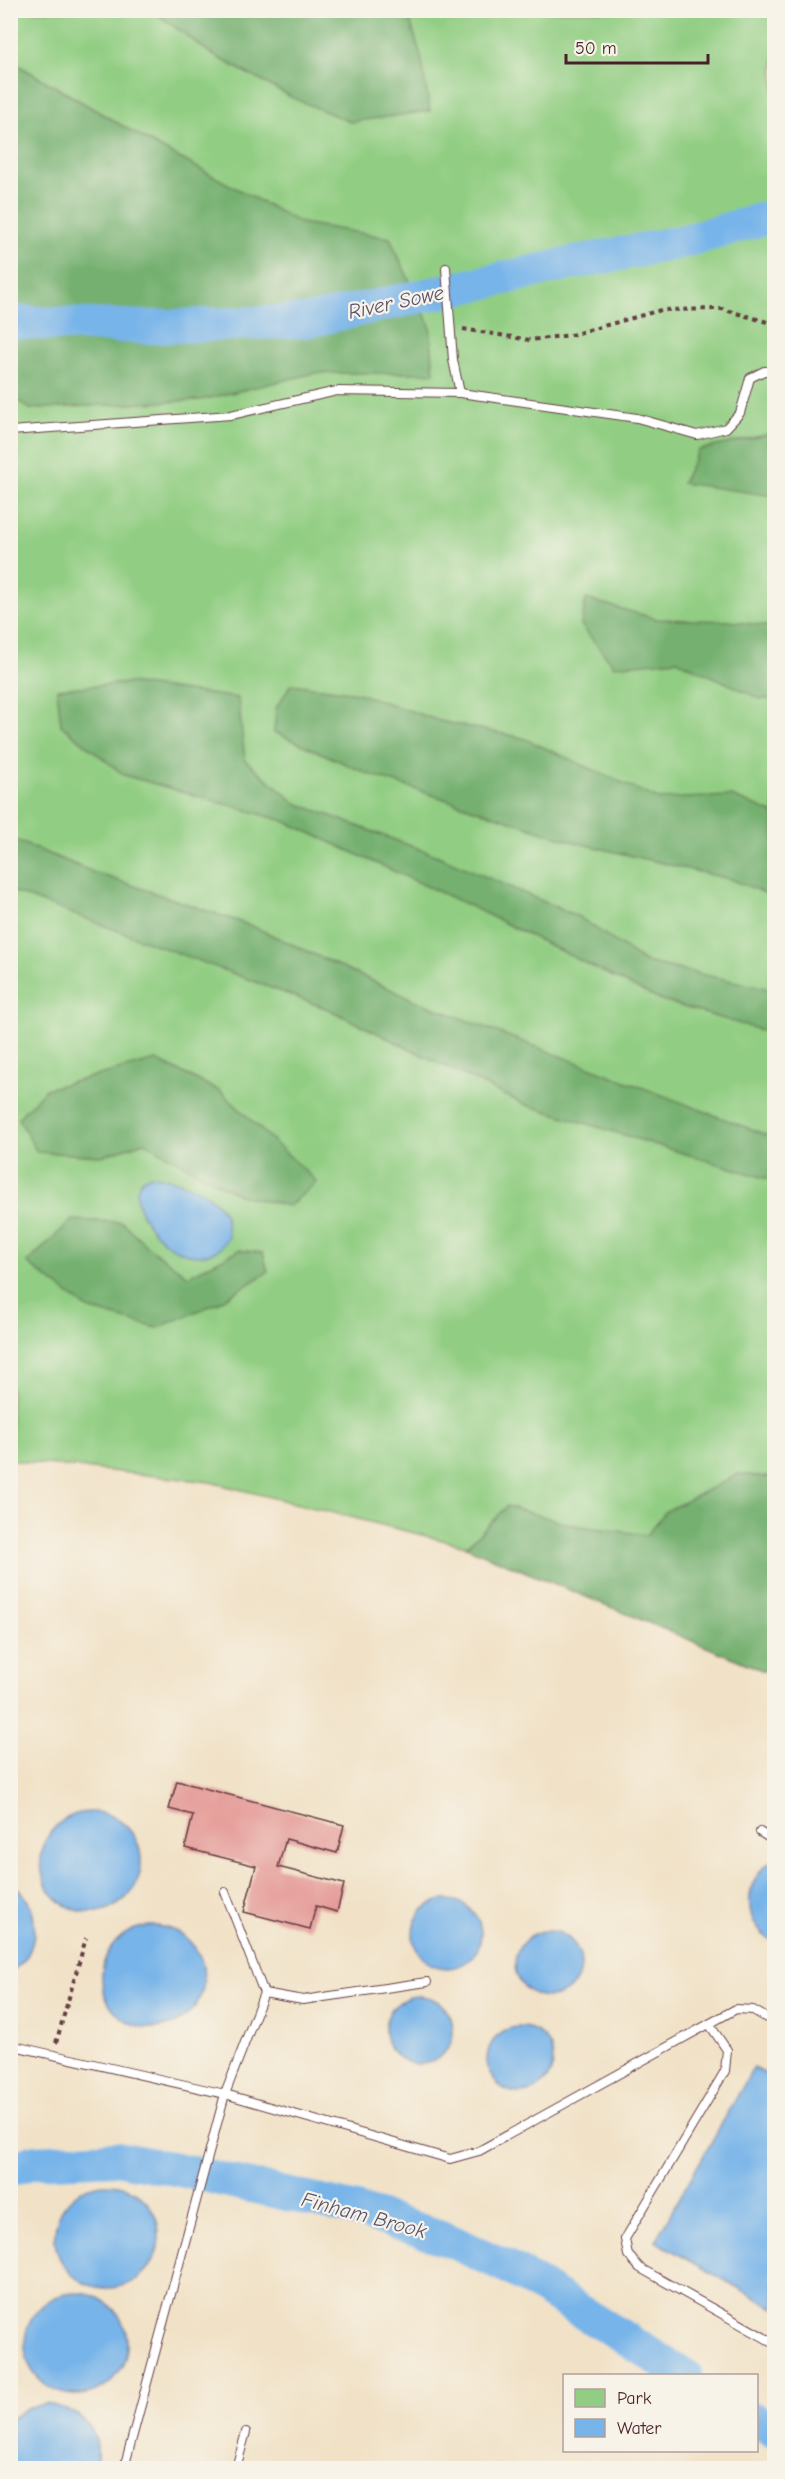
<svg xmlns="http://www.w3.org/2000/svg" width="785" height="2479" font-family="'Comic Neue',sans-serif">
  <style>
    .green { fill: #91cd82; stroke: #6e7656; stroke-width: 1.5 }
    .forest { fill: #74b070; stroke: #5f684e; stroke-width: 1.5 }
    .water { fill: #77b4e9; stroke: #606a8a; stroke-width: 1.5 }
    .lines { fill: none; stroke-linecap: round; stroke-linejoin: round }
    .river { stroke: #77b4e9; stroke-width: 34 }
    .building { fill: #e59c99 }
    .service-casing { stroke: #633c42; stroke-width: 10 }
    .path { stroke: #633c42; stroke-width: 4; stroke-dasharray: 4.5 4.5; stroke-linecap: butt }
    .service { stroke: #fff; stroke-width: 8 }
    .labels { text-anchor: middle; stroke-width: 4.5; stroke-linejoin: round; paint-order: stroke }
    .water-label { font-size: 21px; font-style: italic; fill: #5a536e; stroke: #f7f3e8 }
  </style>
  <rect width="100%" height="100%" fill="#f7f3e8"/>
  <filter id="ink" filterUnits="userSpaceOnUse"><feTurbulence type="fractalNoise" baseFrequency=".0167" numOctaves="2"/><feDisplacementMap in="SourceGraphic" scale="12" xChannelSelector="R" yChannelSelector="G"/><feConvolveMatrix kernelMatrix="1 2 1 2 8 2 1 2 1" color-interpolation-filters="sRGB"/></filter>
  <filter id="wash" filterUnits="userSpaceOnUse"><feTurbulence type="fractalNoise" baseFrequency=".008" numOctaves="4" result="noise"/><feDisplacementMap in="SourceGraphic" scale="24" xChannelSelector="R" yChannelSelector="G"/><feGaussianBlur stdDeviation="1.35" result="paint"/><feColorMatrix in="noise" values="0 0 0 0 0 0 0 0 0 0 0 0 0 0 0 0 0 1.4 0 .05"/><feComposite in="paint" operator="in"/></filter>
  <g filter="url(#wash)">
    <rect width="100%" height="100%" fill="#f1e2c7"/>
    <polygon class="green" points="11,11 774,11 774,1675 466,1546 210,1482 11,1460"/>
    <g class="forest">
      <polygon points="153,11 407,11 421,56 430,111 350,122 291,97 213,55"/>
      <polygon points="11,61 159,147 301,223 390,238 430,326 434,373 315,373 201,400 30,409 11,396"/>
      <polygon points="774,433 774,496 682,483 699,450"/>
      <polygon points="586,599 657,619 730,621 774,627 774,699 761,699 677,660 614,666 581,625"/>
      <polygon points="128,683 238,698 245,760 296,803 438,856 579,917 645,962 774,990 774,1034 660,1000 468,905 284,821 124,775 61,725 57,689"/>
      <polygon points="291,684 358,693 440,721 523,738 658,799 732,796 774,814 774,897 733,880 574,842 366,773 274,732 276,708"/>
      <polygon points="10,838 93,872 252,926 414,1000 774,1138 774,1181 523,1104 328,1009 11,891"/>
      <polygon points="156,1060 220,1091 317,1182 289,1206 239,1195 144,1142 102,1156 37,1152 18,1118 46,1089"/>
      <polygon points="72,1220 122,1222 147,1246 188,1276 239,1250 263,1253 268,1272 217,1303 157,1328 88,1309 27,1263"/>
      <polygon points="739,1474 774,1478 774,1675 466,1547 507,1506 573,1525 647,1535 666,1511"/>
    </g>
    <g class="water">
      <path d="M152 1175C176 1180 207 1188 222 1210 227 1216 227 1230 228 1237 225 1242 221 1249 216 1251 166 1275 109 1185 152 1175Z"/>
      <circle cx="91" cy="1862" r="50"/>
      <path d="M774 1860V1942C740 1925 743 1877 774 1860Z"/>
      <path d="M10 1884C37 1897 41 1936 25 1959 21 1964 15 1968 11 1972Z"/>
      <circle cx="447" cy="1934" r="34"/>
      <circle cx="153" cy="1977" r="51"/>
      <circle cx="548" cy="1964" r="33"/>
      <circle cx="419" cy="2030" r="34"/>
      <circle cx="520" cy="2060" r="33"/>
      <polygon points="754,2067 774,2079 774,2308 655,2241"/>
      <circle cx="107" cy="2236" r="52"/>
      <circle cx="76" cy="2344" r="51"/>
      <path d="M46 2404C83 2410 103 2430 96 2468H11V2419L27 2408Z"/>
    </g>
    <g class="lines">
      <g class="river">
        <polyline points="10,322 148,327 307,321 573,263 681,242 774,216"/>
        <polyline points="10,2170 32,2162 116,2158 180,2170 353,2209 444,2238 512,2269 686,2376"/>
        <polyline points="756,2420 774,2431"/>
      </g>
    </g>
    <g id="blocks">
      <polygon class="building" points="177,1781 344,1825 337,1853 286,1839 278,1867 344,1884 337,1912 316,1906 310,1929 244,1912 256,1866 185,1848 193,1815 169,1809"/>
    </g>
  </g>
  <g filter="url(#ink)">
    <use href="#blocks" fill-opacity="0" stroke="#633c42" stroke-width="1.5"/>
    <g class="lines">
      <g class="service-casing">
        <g id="service">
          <polyline points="446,268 453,360 460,393"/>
          <polyline points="10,431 231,415 337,391 460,393 637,418 697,435 726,428 740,413 750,378 764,371 774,371"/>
          <polyline points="760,1832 774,1841"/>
          <polyline points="264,1993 303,2000 427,1982"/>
          <polyline points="709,2024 727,2050 725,2071 625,2239 628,2255 640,2268 774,2343"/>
          <polyline points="10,2045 225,2094 450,2159 479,2151 736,2009 753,2010 774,2022"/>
          <polyline points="124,2468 225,2094 264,1993 225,1892"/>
          <polyline points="236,2468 246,2432"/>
        </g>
      </g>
      <g class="path">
        <polyline points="774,132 774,133"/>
        <polyline points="463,329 530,340 571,335 661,310 722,309 774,324"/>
        <polyline points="56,2043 86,1938"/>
      </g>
      <use href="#service" class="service"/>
    </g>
  </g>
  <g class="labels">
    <g class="water-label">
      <text transform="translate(396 302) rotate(-12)" y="7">River Sowe</text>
      <text transform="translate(364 2215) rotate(15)" y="7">Finham Brook</text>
    </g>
  </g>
  <rect width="785" height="2479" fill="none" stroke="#f7f3e8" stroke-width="36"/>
  <rect x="563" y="2374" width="195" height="78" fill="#f7f3e8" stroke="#b29e9c" stroke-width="1.5"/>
  <rect x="575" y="2389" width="30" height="18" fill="#91cd82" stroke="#b29e9c" stroke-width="1.5"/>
  <text x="617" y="2404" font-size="18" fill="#4a1f2b">Park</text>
  <rect x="575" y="2419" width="30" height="18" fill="#77b4e9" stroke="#b29e9c" stroke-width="1.5"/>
  <text x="617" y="2434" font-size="18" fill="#4a1f2b">Water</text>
  <path d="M566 54v9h142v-9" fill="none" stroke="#4a1f2b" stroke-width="3"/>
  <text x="575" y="54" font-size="18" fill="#4a1f2b" stroke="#f7f3e8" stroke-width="4.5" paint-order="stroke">50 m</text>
</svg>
